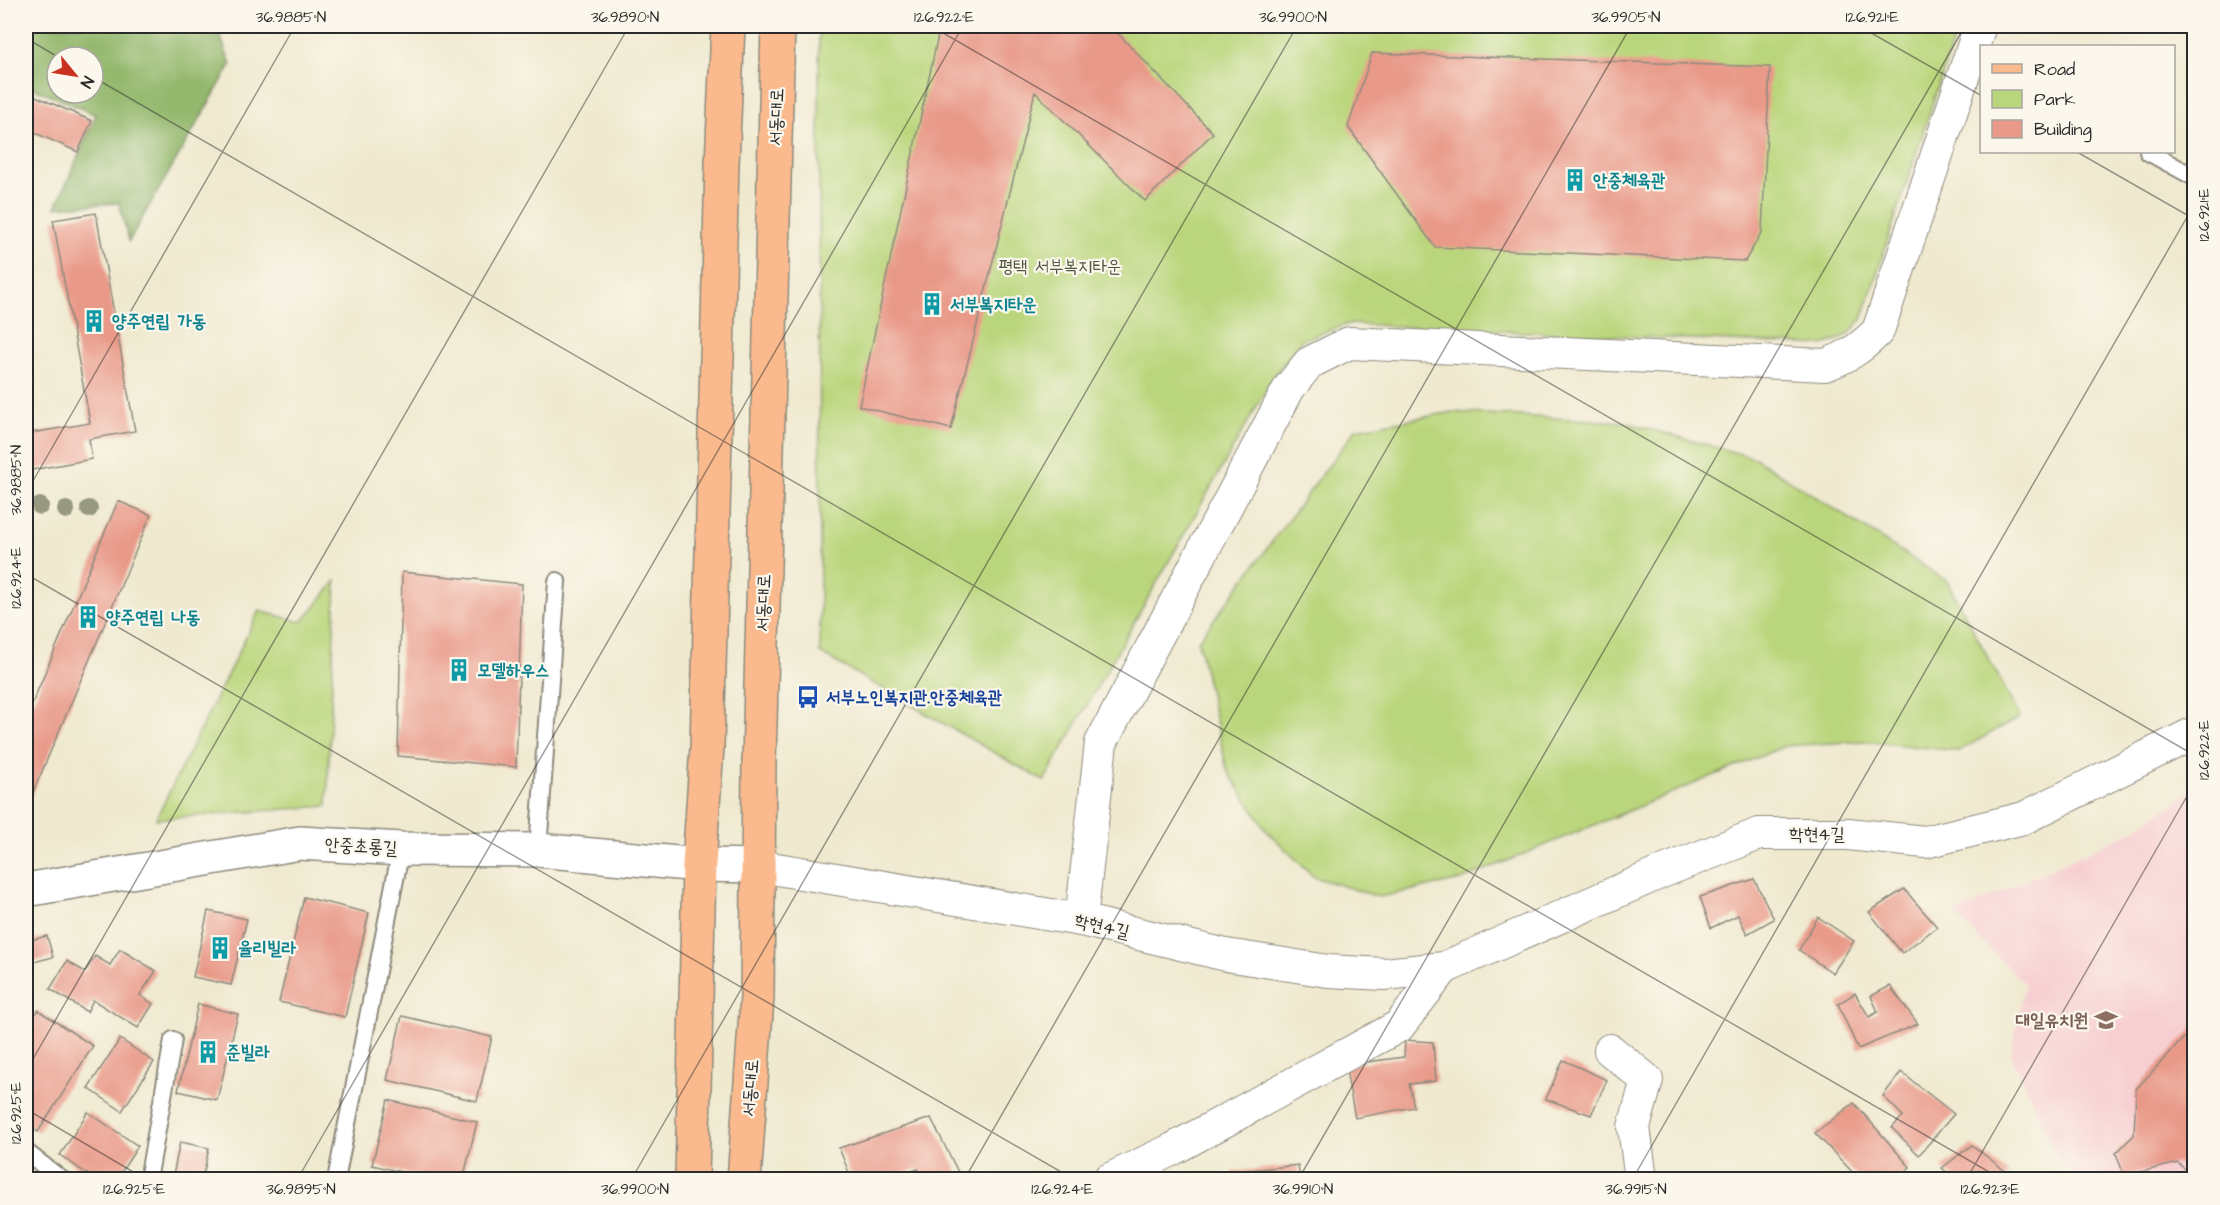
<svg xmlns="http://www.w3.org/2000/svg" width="2220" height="1205" font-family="'Architects Daughter','Poor Story',sans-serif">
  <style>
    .built { fill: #f7cfd2 }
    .green { fill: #bad67c; stroke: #728054; stroke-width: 1.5 }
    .forest { fill: #93b76c; stroke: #5f714c; stroke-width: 1.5; fill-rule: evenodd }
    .building { fill: #e99988 }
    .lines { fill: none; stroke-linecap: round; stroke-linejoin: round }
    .service-casing { stroke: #8d8a7d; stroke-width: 20 }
    .minor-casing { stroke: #8d8a7d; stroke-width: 34 }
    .tertiary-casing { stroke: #8d8a7d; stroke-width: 36 }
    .primary-casing { stroke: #8d8a7d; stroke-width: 36 }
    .service { stroke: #fff; stroke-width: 16 }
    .minor { stroke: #fff; stroke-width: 32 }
    .tertiary { stroke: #fff; stroke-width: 33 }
    .primary { stroke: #fbba8d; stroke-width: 33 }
    .tree { fill: #979880 }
    .ticks { fill: none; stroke: #2b2b2b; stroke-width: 1.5; stroke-opacity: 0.45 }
    .labels { text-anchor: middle; stroke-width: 4.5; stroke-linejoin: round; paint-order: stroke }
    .street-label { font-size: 18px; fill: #2b2b2b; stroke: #fbf7ec }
    .culture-label { font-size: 18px; font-weight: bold; fill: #0d838f; stroke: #fbf7ec; text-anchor: start }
    .park-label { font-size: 18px; fill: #4f563f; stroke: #fbf7ec }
    .transit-label { font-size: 18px; font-weight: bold; fill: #164399; stroke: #fbf7ec; text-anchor: start }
    .education-label { font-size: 18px; font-weight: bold; fill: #785e54; stroke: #fbf7ec; text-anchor: end }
    .neatline { fill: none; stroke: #2b2b2b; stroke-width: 2 }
    .ticks-label { font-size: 15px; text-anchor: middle; fill: #2b2b2b }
  </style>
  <rect width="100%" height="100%" fill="#fbf7ec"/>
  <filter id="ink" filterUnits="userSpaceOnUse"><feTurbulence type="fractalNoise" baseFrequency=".0167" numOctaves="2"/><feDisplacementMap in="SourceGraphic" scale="12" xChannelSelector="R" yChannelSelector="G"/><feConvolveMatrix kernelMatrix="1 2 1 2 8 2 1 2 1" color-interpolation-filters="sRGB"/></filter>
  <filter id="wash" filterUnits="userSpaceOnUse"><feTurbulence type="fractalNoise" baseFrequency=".008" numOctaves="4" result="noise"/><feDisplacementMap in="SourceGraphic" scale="24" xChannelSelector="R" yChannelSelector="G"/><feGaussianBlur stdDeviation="1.35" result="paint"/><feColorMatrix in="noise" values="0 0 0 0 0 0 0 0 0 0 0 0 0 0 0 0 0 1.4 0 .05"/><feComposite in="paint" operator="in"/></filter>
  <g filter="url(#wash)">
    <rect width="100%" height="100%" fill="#efe9cf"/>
    <polygon class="built" points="2194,790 2194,1179 2081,1179 2060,1163 2011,1055 2025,984 1954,914 2131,832"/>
    <g class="green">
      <polygon points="819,26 1958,26 1862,319 1850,333 1836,341 1822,345 1348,324 1301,340 1274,376 1044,781 820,653"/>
      <polygon points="1453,412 1624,422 1755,458 1947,581 2020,717 1959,751 1863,741 1785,746 1461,880 1379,897 1314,877 1266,830 1227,770 1198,641 1356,429"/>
      <polygon points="336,581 327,806 156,819 259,611 302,622"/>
    </g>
    <path class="forest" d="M26 26H219L218 30 231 65 129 241 119 203 56 207 96 115 26 85ZM57 57H93V93H57Z"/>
    <g id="blocks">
      <g class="building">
        <polygon points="940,26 1111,26 1213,133 1145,201 1035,92 951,429 859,406"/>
        <polygon points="1372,53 1770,67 1762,232 1745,261 1435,247 1348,127"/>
        <polygon points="26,92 92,121 78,152 26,129"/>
        <polygon points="96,213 135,431 89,439 92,459 26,471 26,434 90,423 53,220"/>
        <polygon points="118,501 151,515 26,809 26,718"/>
        <polygon points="402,572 522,584 516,767 398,756"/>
        <polygon points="1754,879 1774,919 1747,934 1738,915 1711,928 1700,897"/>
        <polygon points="1904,889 1937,927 1902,953 1869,912"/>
        <polygon points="304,897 369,913 345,1017 279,1002"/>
        <polygon points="208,911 247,919 231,985 193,977"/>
        <polygon points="1818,917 1854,941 1833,973 1799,950"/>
        <polygon points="47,936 53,957 26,964 26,941"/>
        <polygon points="120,949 156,971 140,995 153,1004 138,1028 93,1000 87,1012 50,989 67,961 85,972 95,956 110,965"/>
        <polygon points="1890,986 1918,1024 1858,1049 1838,1004 1855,993 1869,1017 1878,1012 1871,996"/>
        <polygon points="198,1004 238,1014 217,1100 178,1091"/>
        <polygon points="38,1010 93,1046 38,1132 26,1124 26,1030"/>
        <polygon points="402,1016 492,1037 477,1101 387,1080"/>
        <polygon points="2194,1027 2194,1178 2178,1163 2124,1176 2116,1153 2134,1135 2136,1089"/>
        <polygon points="120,1039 154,1062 122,1111 88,1088"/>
        <polygon points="1405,1040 1433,1042 1436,1081 1409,1084 1414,1107 1355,1118 1345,1065 1404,1057"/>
        <polygon points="1563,1060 1607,1080 1591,1115 1546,1099"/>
        <polygon points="1901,1072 1954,1114 1919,1155 1892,1128 1903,1116 1883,1096"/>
        <polygon points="388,1100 477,1122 463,1180 435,1180 372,1165"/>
        <polygon points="1854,1103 1910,1167 1897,1180 1860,1180 1815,1133"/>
        <polygon points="88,1112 138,1146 116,1180 96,1180 60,1155"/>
        <polygon points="931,1118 962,1180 923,1180 918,1169 884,1180 852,1180 839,1148"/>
        <polygon points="180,1142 209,1148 202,1180 172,1180"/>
        <polygon points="1972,1145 2009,1174 2004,1180 1956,1180 1942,1168"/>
        <polygon points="1298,1165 1300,1180 1233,1180 1232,1172"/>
      </g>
    </g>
  </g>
  <g filter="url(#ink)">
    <use href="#blocks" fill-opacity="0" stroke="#8d8a7d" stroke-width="1.5"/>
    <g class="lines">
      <g class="service-casing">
        <g id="service">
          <polyline points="2148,152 2194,177"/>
          <polyline points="538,850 557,581"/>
          <polyline points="26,1152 62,1180"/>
          <polyline points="148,1180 173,1040"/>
          <polyline points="336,1180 401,849"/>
        </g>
      </g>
      <g class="minor-casing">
        <g id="minor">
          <polyline points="759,866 1081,920 1226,955 1328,971 1384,974 1444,968 1664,871 1759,834 1848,834 1925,842 2024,818 2194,733"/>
          <path d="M1081 920 1101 743 1289 388 1309 363 1349 343 1825 365C1848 357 1861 348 1878 331L1980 26"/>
          <polyline points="1610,1050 1647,1080 1634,1127 1641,1180"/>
          <polyline points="1108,1180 1173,1149 1399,1026 1444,968"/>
        </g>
      </g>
      <g class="tertiary-casing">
        <polyline id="tertiary" points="26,890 300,843 401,849 538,850 699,865 759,866"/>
      </g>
      <g class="primary-casing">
        <g id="primary">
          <polyline points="692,1180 699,865 707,747 722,164 728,26"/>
          <polyline points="744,1180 757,998 759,762 778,26"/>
        </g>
      </g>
      <use href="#service" class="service"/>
      <use href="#minor" class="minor"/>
      <use href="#tertiary" class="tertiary"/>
      <use href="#primary" class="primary"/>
    </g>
    <g class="tree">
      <circle cx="40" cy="506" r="9"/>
      <circle cx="89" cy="509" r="9"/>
      <circle cx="66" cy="510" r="9"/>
    </g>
  </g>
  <path class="ticks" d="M931 26 2194 755M1859 26 1982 96M26 38 58 57M93 77 2003 1180M2077 152 2194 219M26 493 295 26M26 574 1075 1180M26 1071 629 26M26 1109 147 1180M297 1180 963 26M631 1180 1297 26M964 1180 1631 26M1298 1180 1965 26M1632 1180 2194 205M1966 1180 2194 784"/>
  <defs>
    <g id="building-bare" transform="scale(1.8)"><path d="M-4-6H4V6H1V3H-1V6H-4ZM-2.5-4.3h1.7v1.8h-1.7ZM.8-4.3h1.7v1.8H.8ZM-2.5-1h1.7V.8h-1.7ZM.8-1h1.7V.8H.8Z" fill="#0f9aa8" stroke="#fbf7ec" stroke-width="2.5" paint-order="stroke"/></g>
    <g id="bus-bare" transform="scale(1.8)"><path d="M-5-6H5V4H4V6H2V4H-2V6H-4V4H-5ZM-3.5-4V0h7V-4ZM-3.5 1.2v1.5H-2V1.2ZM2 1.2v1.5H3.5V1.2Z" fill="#1a4fb4" stroke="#fbf7ec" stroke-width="2.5" paint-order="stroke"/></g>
    <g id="school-bare" transform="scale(1.8)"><path d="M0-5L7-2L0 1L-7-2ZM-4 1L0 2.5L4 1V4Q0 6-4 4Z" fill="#8d6e63" stroke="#fbf7ec" stroke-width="2.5" paint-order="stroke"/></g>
  </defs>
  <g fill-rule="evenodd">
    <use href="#building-bare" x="1575" y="180"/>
    <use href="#building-bare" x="932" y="304"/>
    <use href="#building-bare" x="94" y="321"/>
    <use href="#building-bare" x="88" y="617"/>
    <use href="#building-bare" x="459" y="670"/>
    <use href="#bus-bare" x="808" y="697"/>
    <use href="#building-bare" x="220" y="948"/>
    <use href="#school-bare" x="2106" y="1020"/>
    <use href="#building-bare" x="208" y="1052"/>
  </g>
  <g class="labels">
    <g class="street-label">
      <text transform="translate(776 117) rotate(-88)" y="6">서동대로</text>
      <text transform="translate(763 603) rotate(-88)" y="6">서동대로</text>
      <text x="1817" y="840">학현4길</text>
      <text transform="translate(361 846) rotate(3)" y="6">안중초롱길</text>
      <text transform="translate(1102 926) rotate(13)" y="6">학현4길</text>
      <text transform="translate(750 1088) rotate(-86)" y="6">서동대로</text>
    </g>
    <g class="culture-label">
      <text x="1593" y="186">안중체육관</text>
      <text x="950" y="310">서부복지타운</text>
      <text x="112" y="327">양주연립 가동</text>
      <text x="106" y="623">양주연립 나동</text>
      <text x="477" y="676">모델하우스</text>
      <text x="238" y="954">율리빌라</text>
      <text x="226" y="1058">준빌라</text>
    </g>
    <g class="park-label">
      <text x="1060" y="272">평택 서부복지타운</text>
    </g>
    <g class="transit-label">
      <text x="826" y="703">서부노인복지관.안중체육관</text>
    </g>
    <g class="education-label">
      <text x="2088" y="1026">대일유치원</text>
    </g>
  </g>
  <rect width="2220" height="1205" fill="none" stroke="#fbf7ec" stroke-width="66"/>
  <rect x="1980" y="45" width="195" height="108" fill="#fbf7ec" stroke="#a8a59f" stroke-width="1.5"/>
  <rect x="1992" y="64" width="30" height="9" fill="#fbba8d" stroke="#a8a59f" stroke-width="1.5"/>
  <text x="2034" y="75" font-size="18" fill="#2b2b2b">Road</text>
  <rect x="1992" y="90" width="30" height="18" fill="#bad67c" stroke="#a8a59f" stroke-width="1.5"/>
  <text x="2034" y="105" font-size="18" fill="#2b2b2b">Park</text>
  <rect x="1992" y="120" width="30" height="18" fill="#e99988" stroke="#a8a59f" stroke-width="1.5"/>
  <text x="2034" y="135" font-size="18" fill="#2b2b2b">Building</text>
  <g transform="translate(75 75) rotate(120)"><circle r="28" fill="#fbf7ec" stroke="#a8a59f" stroke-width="1.5"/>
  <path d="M0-4.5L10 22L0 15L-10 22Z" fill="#c8321e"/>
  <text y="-9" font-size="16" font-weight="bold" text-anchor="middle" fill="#2b2b2b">N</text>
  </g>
  <rect x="33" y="33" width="2154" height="1139" class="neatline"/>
  <g class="ticks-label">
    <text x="291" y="22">36.9885°N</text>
    <text x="625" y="22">36.9890°N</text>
    <text x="944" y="22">126.922°E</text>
    <text x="1293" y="22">36.9900°N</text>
    <text x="1626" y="22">36.9905°N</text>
    <text x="1872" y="22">126.921°E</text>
    <text transform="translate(2204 215) rotate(-90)" y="5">126.921°E</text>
    <text transform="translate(16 480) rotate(-90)" y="5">36.9885°N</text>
    <text transform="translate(16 578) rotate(-90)" y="5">126.924°E</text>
    <text transform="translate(2204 750) rotate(-90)" y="5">126.922°E</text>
    <text transform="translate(16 1113) rotate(-90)" y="5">126.925°E</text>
    <text x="134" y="1194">126.925°E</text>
    <text x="301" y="1194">36.9895°N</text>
    <text x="635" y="1194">36.9900°N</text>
    <text x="1062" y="1194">126.924°E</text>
    <text x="1303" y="1194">36.9910°N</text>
    <text x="1636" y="1194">36.9915°N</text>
    <text x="1990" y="1194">126.923°E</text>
  </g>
</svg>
